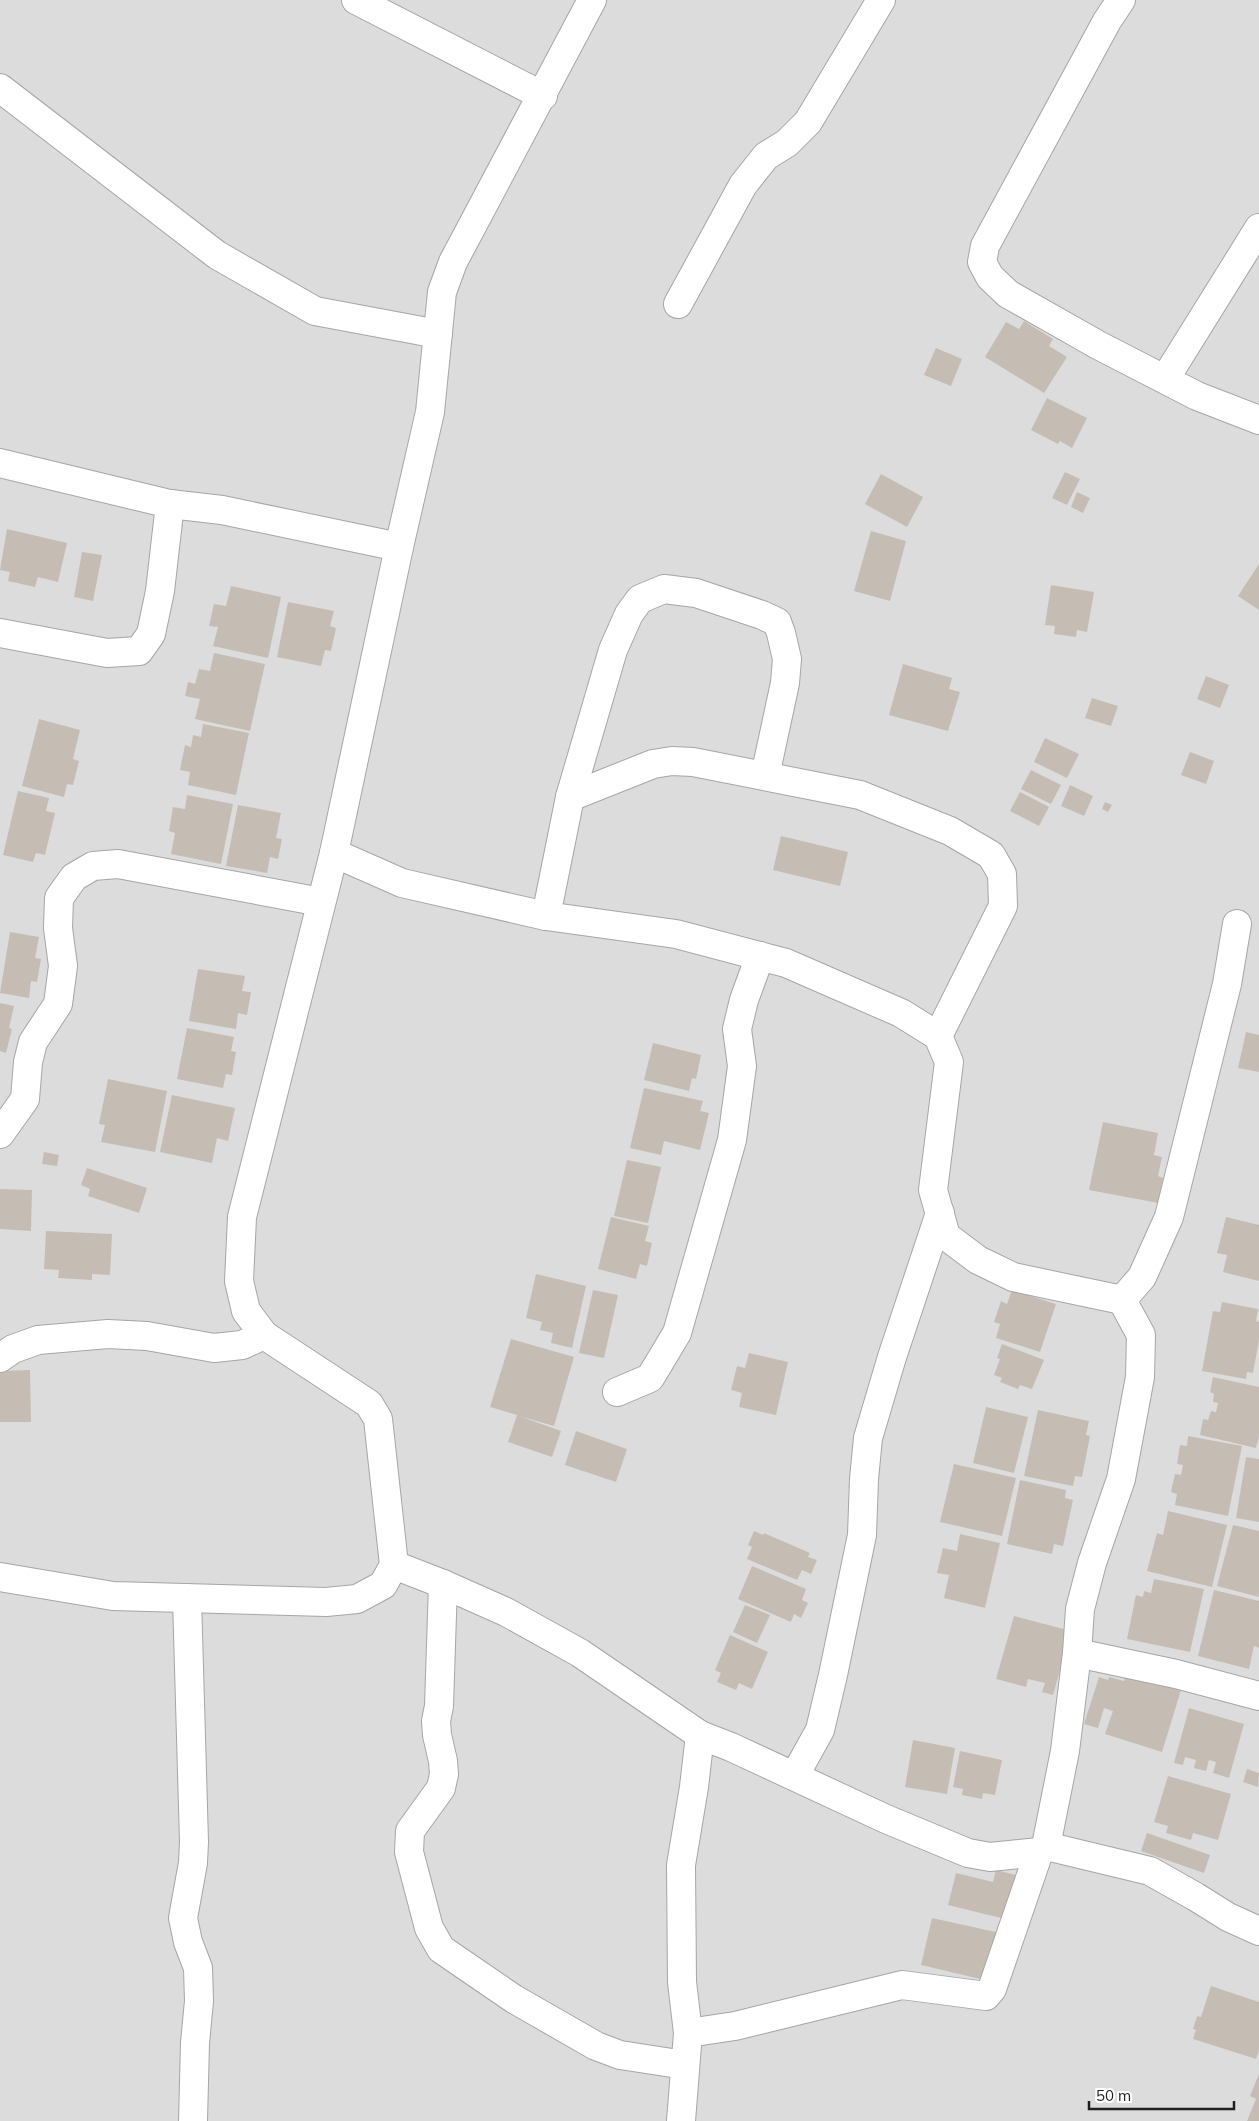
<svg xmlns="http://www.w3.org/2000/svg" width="1259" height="2121" font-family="Mulish,sans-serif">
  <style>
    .residential { fill: #dddcdc }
    .building { fill: #c5bdb4 }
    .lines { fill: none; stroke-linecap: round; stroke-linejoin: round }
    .minor-casing { stroke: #a6a6a6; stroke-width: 30 }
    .minor { stroke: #fff; stroke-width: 28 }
  </style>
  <rect width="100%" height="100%" fill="#f0eee5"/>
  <rect class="residential" x="0" y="0" width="1259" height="2121"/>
  <g class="building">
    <polygon points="1024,321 1053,339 1049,346 1067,357 1044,393 985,357 1006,322 1019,329"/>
    <polygon points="936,348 962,359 951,386 924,375"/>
    <polygon points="1047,398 1087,418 1072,448 1060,441 1058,444 1031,430"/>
    <polygon points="1065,472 1080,479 1067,505 1052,498"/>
    <polygon points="881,474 923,497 907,527 865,504"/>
    <polygon points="1077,492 1090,498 1083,513 1071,507"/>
    <polygon points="7,529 67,543 58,582 38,577 35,587 8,581 10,572 0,570"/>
    <polygon points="871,531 906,541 890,601 854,591"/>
    <polygon points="82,552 102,555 93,601 74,597"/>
    <polygon points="1259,564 1259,610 1238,596"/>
    <polygon points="1051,585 1094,592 1087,632 1077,630 1076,637 1054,634 1055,626 1045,625"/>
    <polygon points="231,586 281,597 268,658 213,646 218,627 209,626 214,604 226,606"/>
    <polygon points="288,602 334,611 330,626 336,628 331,651 325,650 321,666 277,657"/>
    <polygon points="214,653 265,664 250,731 195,719 200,699 185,696 188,682 195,684 199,669 210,671"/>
    <polygon points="903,664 952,678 949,689 960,692 948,731 889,715"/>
    <polygon points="1206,676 1229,685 1220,708 1197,699"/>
    <polygon points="1092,698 1118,706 1111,726 1085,718"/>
    <polygon points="39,719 80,730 73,759 79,761 73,785 67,784 64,797 22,786"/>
    <polygon points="203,724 249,733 236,795 188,785 190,772 180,770 185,745 191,747 193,735 201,737"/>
    <polygon points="1045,738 1079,754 1067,778 1034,762"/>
    <polygon points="1190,752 1214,761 1206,784 1181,775"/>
    <polygon points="1031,770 1061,785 1051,804 1021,789"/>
    <polygon points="1070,785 1093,796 1084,816 1061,806"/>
    <polygon points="18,791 49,798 46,811 55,813 45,855 36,853 33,862 3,855"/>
    <polygon points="1020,792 1049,807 1039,826 1010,811"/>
    <polygon points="187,795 233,804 221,864 171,854 175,833 169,831 173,807 185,809"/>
    <polygon points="1105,802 1112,805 1108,812 1102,809"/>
    <polygon points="238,805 281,813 276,838 282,839 278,859 270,857 267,873 226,866"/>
    <polygon points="781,836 848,852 840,886 773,870"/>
    <polygon points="10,932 39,937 35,958 41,959 37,982 31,981 29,998 0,993"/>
    <polygon points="198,969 245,976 242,991 251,992 247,1015 238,1013 236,1029 189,1021"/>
    <polygon points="0,1003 14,1006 9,1028 12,1029 6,1053 0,1051"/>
    <polygon points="187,1028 234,1037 231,1051 236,1052 232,1075 226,1074 223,1088 177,1079"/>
    <polygon points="1246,1032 1259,1035 1259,1072 1238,1068"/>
    <polygon points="653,1043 701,1055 696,1079 692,1078 689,1091 644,1080"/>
    <polygon points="108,1079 167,1091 155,1152 101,1142 105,1125 99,1124"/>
    <polygon points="644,1088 703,1101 700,1111 709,1113 700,1150 664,1141 661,1155 630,1148"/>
    <polygon points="172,1095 235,1108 228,1141 217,1138 212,1163 160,1152"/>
    <polygon points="1103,1122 1158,1133 1154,1155 1162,1157 1158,1176 1163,1178 1158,1203 1089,1190"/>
    <polygon points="44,1152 59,1155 57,1166 42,1164"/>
    <polygon points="627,1160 661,1167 648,1223 614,1216"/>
    <polygon points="87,1168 147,1188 139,1213 88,1196 90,1189 81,1185"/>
    <polygon points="0,1189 32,1190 31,1231 0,1229"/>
    <polygon points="611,1217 649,1226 645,1241 652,1243 647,1266 640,1264 636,1279 598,1269"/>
    <polygon points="1226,1217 1259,1225 1259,1281 1223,1272 1227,1255 1217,1253"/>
    <polygon points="46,1231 112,1234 110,1275 92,1274 92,1280 58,1278 59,1270 44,1269"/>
    <polygon points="536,1274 586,1286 572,1348 551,1343 553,1333 540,1330 542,1322 526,1318"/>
    <polygon points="593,1290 618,1295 604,1358 579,1353"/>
    <polygon points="1012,1290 1056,1304 1040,1352 996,1338 1000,1324 994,1322 1001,1301 1007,1304"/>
    <polygon points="1222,1302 1258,1309 1256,1321 1259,1322 1259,1340 1253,1373 1247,1372 1246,1379 1202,1371 1213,1311 1220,1312"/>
    <polygon points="511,1339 574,1357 554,1426 519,1416 561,1431 552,1457 508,1442 517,1415 490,1407"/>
    <polygon points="1002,1344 1044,1360 1032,1389 1020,1385 1018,1389 1000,1382 1002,1378 994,1375 1000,1359 997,1358"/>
    <polygon points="749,1353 788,1362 776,1415 739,1407 742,1393 731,1390 737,1366 745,1368"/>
    <polygon points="30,1370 31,1422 0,1422 0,1371"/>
    <polygon points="1213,1377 1259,1387 1259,1436 1256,1448 1200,1435 1203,1419 1208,1420 1211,1411 1216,1412 1218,1403 1213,1402 1214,1394 1210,1392"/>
    <polygon points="986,1407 1028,1417 1014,1473 973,1463"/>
    <polygon points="1038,1410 1089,1421 1086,1435 1090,1436 1082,1477 1075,1476 1073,1486 1024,1476"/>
    <polygon points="576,1431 627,1449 616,1482 565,1465"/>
    <polygon points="1188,1436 1242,1446 1228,1516 1175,1505 1177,1494 1171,1492 1175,1474 1181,1475 1183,1465 1177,1464 1180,1445 1187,1446"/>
    <polygon points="1246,1457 1259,1459 1259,1522 1236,1518"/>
    <polygon points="954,1464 1016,1478 1002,1536 940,1522"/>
    <polygon points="1020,1480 1066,1490 1065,1498 1073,1500 1063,1546 1054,1544 1052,1554 1007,1544"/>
    <polygon points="1168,1511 1227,1525 1212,1587 1147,1571 1157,1533 1163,1535"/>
    <polygon points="1233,1525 1259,1531 1259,1597 1217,1586"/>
    <polygon points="754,1531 763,1535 764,1533 810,1553 808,1557 817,1560 811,1574 802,1570 797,1580 747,1559 752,1547 748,1545"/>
    <polygon points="960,1534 1000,1543 985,1608 944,1598 949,1575 937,1573 943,1548 957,1551"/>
    <polygon points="752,1566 806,1589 802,1600 808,1603 801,1618 794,1614 791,1622 738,1599"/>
    <polygon points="1154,1579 1204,1589 1190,1652 1127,1639 1136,1595 1143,1597 1144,1591 1151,1593"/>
    <polygon points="1214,1590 1259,1601 1259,1648 1254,1646 1249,1669 1198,1656"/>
    <polygon points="745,1605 770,1615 757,1643 733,1632"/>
    <polygon points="1014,1616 1071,1631 1053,1695 1042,1692 1045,1683 1028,1679 1026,1687 996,1679"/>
    <polygon points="730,1635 768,1652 752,1689 739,1683 736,1690 717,1682 721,1673 715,1670"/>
    <polygon points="1127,1673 1181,1690 1162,1752 1105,1734 1113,1711 1104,1708 1098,1728 1084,1724 1099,1677 1108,1680 1109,1677 1124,1681"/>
    <polygon points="1189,1708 1244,1724 1229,1778 1213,1773 1216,1762 1209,1760 1206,1771 1194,1768 1196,1760 1185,1757 1183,1765 1174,1763"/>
    <polygon points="913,1740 955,1748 947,1794 905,1787"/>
    <polygon points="960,1751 1002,1760 995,1795 983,1793 982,1799 962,1795 963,1789 953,1787"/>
    <polygon points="1247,1769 1259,1773 1258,1787 1243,1782"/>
    <polygon points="1168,1776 1231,1794 1218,1840 1193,1833 1191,1840 1166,1833 1168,1826 1154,1822"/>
    <polygon points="1147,1833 1210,1855 1204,1873 1141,1851"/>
    <polygon points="996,1870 1016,1875 1005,1919 948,1905 956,1873 993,1882"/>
    <polygon points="932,1918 1005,1934 993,1982 921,1965"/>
    <polygon points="1211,1986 1259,2002 1259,2051 1256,2059 1193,2039 1196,2030 1193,2029 1197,2016 1201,2017"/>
    <polygon points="1259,2074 1259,2121 1247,2121 1256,2099 1250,2096"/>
  </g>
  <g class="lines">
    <g class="minor-casing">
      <g id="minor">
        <polyline points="356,0 543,96"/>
        <polyline points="1121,0 1107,21 985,246 982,262 990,277 1008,294 1098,345 1197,396 1259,420"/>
        <polyline points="0,88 217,255 315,311 438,334"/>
        <polyline points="678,304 743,185 766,156 787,143 808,122 881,0"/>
        <polyline points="1165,379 1259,228"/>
        <polyline points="0,463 170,504 222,510 399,547"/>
        <polyline points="0,633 107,653 139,651 151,634 160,591 170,504"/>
        <polyline points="570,797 653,764 672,761 693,762 860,795 950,831 991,855 1002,874 1003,906 938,1036"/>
        <polyline points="334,853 402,883 546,916 676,934 786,963 901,1013 938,1036 949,1062 933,1190 946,1236 978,1260 1013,1277 1122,1300 1142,1277 1169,1217 1227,984 1237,924"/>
        <polyline points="546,916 570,797 613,650 629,614 640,599 664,589 696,593 762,615 777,622 781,633 787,659 785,683 765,776"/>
        <polyline points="0,1134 25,1099 28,1062 33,1042 58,1004 63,966 58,928 59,898 74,877 93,866 118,864 321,902"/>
        <polyline points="0,1358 13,1349 38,1340 108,1334 147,1336 214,1348 242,1345 264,1335"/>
        <polyline points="617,1392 650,1378 677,1333 732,1140 742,1066 737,1029 744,1000 760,956"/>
        <polyline points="394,1565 443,1584 506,1612 580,1653 700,1735 731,1747 886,1819 968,1853 990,1857 1039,1852 1046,1846 1150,1871 1196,1897 1228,1917 1259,1931"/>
        <polyline points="0,1577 113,1596 326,1602 357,1599 383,1585 394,1565 378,1419 369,1404 264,1335 246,1311 239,1281 242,1217 334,853 399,547 430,412 442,292 453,262 592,0"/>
        <polyline points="443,1584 439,1706 436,1721 437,1735 443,1761 444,1774 441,1788 410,1831 409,1852 429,1928 441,1949 514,1999 596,2046 620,2055 685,2065"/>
        <polyline points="187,1598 194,1842 193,1863 183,1918 188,1942 198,1968 199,2001 195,2043 193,2121"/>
        <polyline points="1077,1653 1176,1674 1259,1696"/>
        <polyline points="795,1775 820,1730 833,1675 862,1535 864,1479 868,1438 892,1357 940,1213"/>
        <polyline points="1046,1846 1065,1751 1077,1653 1080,1609 1092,1563 1121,1479 1140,1377 1141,1335 1122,1300"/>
        <polyline points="688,2033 735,2026 902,1985 986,1996 992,1989 1039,1852"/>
        <polyline points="681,2121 688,2033 682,1982 681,1865 694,1787 700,1735"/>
      </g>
    </g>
    <use href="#minor" class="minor"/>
  </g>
  <path d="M1089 2101v8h145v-8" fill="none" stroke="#1f1f1f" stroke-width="2.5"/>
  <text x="1096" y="2101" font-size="15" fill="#1f1f1f" stroke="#ffffff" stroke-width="4" paint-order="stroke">50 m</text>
</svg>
